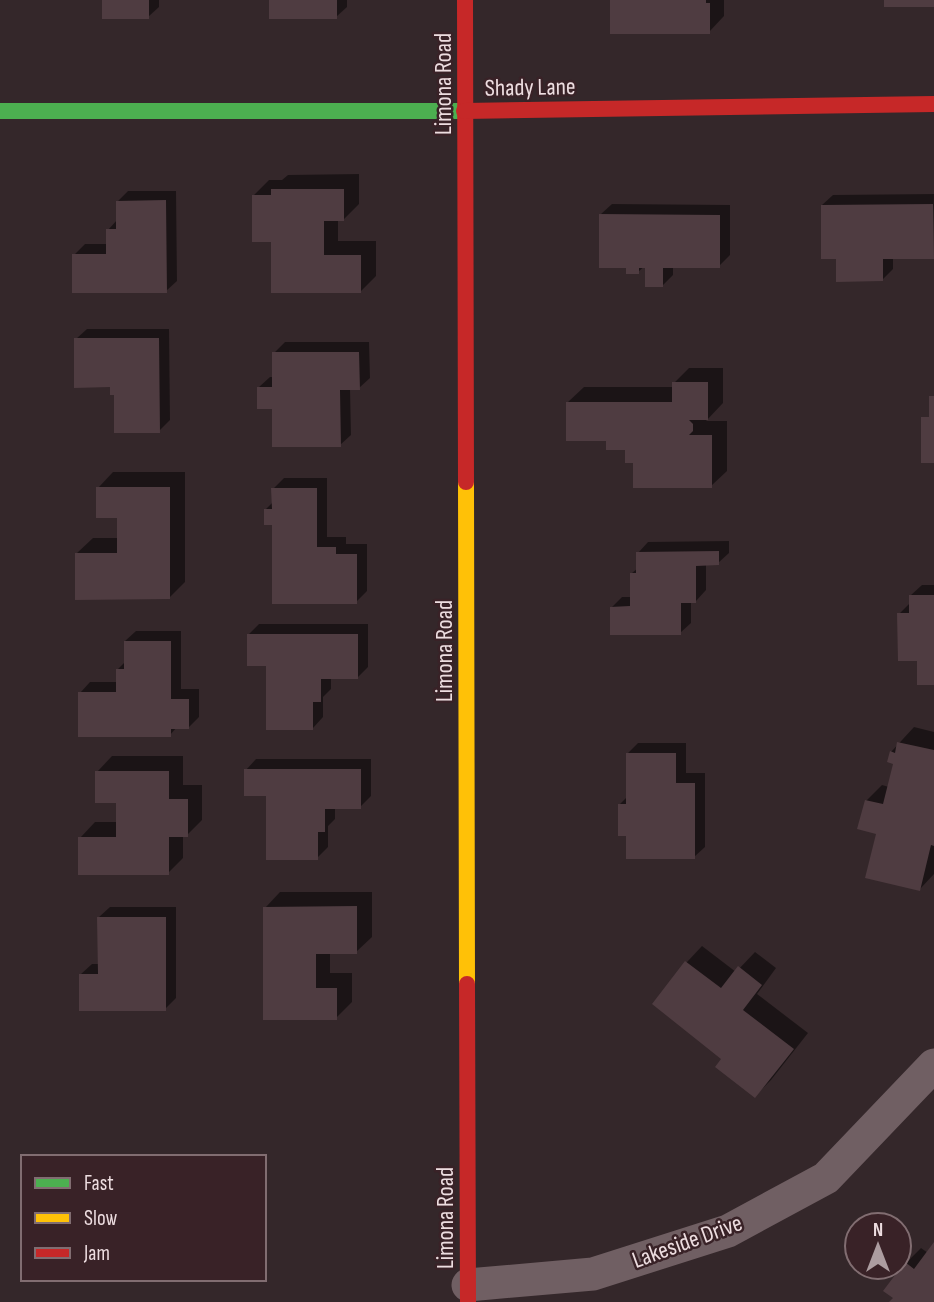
<svg xmlns="http://www.w3.org/2000/svg" width="934" height="1302" font-family="'Sofia Sans Condensed',sans-serif">
  <style>
    .shadow { fill: #0007 }
    .building { fill: #4f3c41 }
    .lines { fill: none; stroke-linecap: round; stroke-linejoin: round }
    .street { stroke: #705f63; stroke-width: 33 }
    .fast { stroke: #4caf50; stroke-width: 16 }
    .slow { stroke: #ffc107; stroke-width: 16 }
    .jam { stroke: #c62828; stroke-width: 16 }
    .labels { text-anchor: middle; stroke-width: 5; stroke-linejoin: round; paint-order: stroke }
    .street-label { font-size: 24px; fill: #eddde0; stroke: #392227 }
  </style>
  <rect width="100%" height="100%" fill="#34272a"/>
  <g class="shadow">
    <polygon points="103,0 159,0 159,7 148,17"/>
    <polygon points="271,0 347,0 347,7 336,17"/>
    <polygon points="611,0 724,0 724,16 709,32"/>
    <polygon points="359,174 359,204 344,219 338,219 338,241 376,241 376,276 361,291 272,241 253,196 269,180 282,180 288,175"/>
    <polygon points="128,191 176,191 177,281 166,291 74,255 85,244 108,244 108,230 117,220 117,202"/>
    <polygon points="934,194 933,257 893,257 893,269 882,280 838,257 822,205 833,195"/>
    <polygon points="612,204 730,205 730,255 719,266 673,266 673,275 663,285 647,264 638,272 627,267 601,214"/>
    <polygon points="87,329 169,329 170,420 159,431 116,393 76,339"/>
    <polygon points="285,342 369,342 370,378 359,388 350,388 351,435 340,445 274,407 259,387 270,377 274,377 274,353"/>
    <polygon points="689,368 723,368 723,403 706,421 727,421 727,471 711,486 635,462 627,449 608,440 568,402 584,387 674,387 674,383"/>
    <polygon points="113,472 185,472 185,582 169,598 77,553 93,538 119,538 119,517 98,488"/>
    <polygon points="284,478 327,478 327,537 346,537 346,544 367,544 367,591 356,602 274,523 266,509 273,502 273,489"/>
    <polygon points="729,541 729,553 718,563 706,564 706,590 696,601 691,601 691,623 680,633 611,608 622,597 632,597 632,573 638,568 638,553 648,542"/>
    <polygon points="922,585 934,585 934,683 919,659 899,614 911,602 911,595"/>
    <polygon points="259,624 368,624 368,667 358,677 331,677 331,689 323,697 323,717 313,728 249,634"/>
    <polygon points="136,631 181,631 181,689 199,689 199,717 189,727 177,727 170,735 80,693 90,682 117,682 117,670 125,662 125,641"/>
    <polygon points="914,727 934,732 934,874 920,889 878,832 866,801 882,785 889,787 895,762 891,752"/>
    <polygon points="638,743 686,743 686,773 705,773 705,847 694,857 627,835 619,805 627,797 627,754"/>
    <polygon points="112,756 183,756 183,785 202,785 202,820 187,835 183,835 183,858 168,873 80,838 95,822 117,822 117,802 97,772"/>
    <polygon points="256,759 371,759 371,796 360,807 335,807 335,819 328,826 328,847 317,858 268,794 246,770"/>
    <polygon points="280,892 372,892 372,937 356,952 330,952 330,973 352,973 352,1002 336,1018 265,1019 265,908"/>
    <polygon points="110,907 176,907 176,998 165,1009 81,974 92,964 100,964 99,917"/>
    <polygon points="702,946 736,972 755,952 776,968 757,994 808,1033 771,1080 755,1096 723,1059 654,1004 687,962"/>
    <polygon points="934,1245 934,1302 892,1302 906,1263 921,1248 928,1253"/>
  </g>
  <g class="building">
    <rect x="102" y="0" width="47" height="19"/>
    <rect x="269" y="0" width="68" height="19"/>
    <polygon points="610,0 706,0 706,3 710,3 710,34 610,34"/>
    <rect x="884" y="0" width="50" height="7"/>
    <polygon points="271,189 344,189 344,221 324,221 324,255 361,255 361,293 271,293 271,242 252,242 252,195 271,195"/>
    <polygon points="166,200 167,293 72,293 72,254 106,254 106,229 116,229 116,201"/>
    <polygon points="933,204 934,259 883,259 883,281 836,282 836,259 821,259 821,205"/>
    <polygon points="599,214 720,215 720,268 663,268 663,287 645,287 645,268 639,268 639,274 626,274 626,268 599,268"/>
    <polygon points="74,338 159,338 160,433 114,433 114,395 110,395 110,387 74,388"/>
    <polygon points="272,352 359,352 360,390 340,390 341,447 272,447 272,409 257,409 257,387 272,387"/>
    <polygon points="672,382 708,382 708,420 689,420 693,424 693,431 689,435 712,435 712,488 633,488 633,463 625,463 625,450 606,450 606,441 566,441 566,402 672,402"/>
    <polygon points="929,396 934,396 934,463 921,463 921,417 929,417"/>
    <polygon points="96,487 170,487 170,599 75,600 75,553 117,553 117,518 96,518"/>
    <polygon points="271,488 317,488 317,547 336,547 336,554 357,554 357,604 272,604 272,525 264,525 264,509 272,509"/>
    <polygon points="719,551 719,565 696,566 696,603 681,603 681,635 610,635 610,607 630,606 630,573 636,573 636,552"/>
    <polygon points="909,595 934,595 934,685 917,685 917,661 898,661 897,613 909,613"/>
    <polygon points="247,634 358,634 358,679 321,679 321,702 313,702 313,730 266,730 266,666 247,666"/>
    <polygon points="124,641 171,641 171,699 189,699 189,729 171,729 171,737 78,737 78,692 116,692 116,669 124,669"/>
    <polygon points="897,742 934,750 934,846 931,845 920,891 865,878 876,834 857,829 865,800 883,804 893,764 887,762 890,751 895,753"/>
    <polygon points="626,753 676,753 676,783 695,783 695,859 626,859 626,836 618,836 618,804 626,804"/>
    <polygon points="244,769 361,769 361,809 325,809 325,832 318,832 318,860 266,860 266,796 244,796"/>
    <polygon points="95,771 169,771 169,799 188,799 188,837 169,837 169,875 78,875 78,837 116,837 116,803 95,803"/>
    <polygon points="357,906 357,954 316,954 316,988 337,988 337,1020 263,1020 263,907"/>
    <polygon points="97,917 166,917 166,1011 79,1011 79,974 98,974"/>
    <polygon points="685,961 721,988 738,966 762,985 743,1010 794,1049 755,1098 715,1067 721,1059 652,1004"/>
    <polygon points="934,1242 934,1302 889,1302 893,1298 883,1291 905,1262 914,1269"/>
  </g>
  <g class="lines">
    <polyline class="street" points="468,1285 593,1274 728,1231 826,1178 934,1065"/>
    <polyline class="fast" points="0,111 464,111"/>
    <polyline class="slow" points="466,482 467,984"/>
    <g class="jam">
      <polyline points="465,0 466,482"/>
      <polyline points="464,111 934,104"/>
      <polyline points="467,984 468,1302"/>
    </g>
  </g>
  <g class="labels">
    <g class="street-label">
      <text transform="translate(443 84) rotate(-90)" y="8">Limona Road</text>
      <text transform="translate(530 87) rotate(-1)" y="8">Shady Lane</text>
      <text transform="translate(444 651) rotate(-90)" y="8">Limona Road</text>
      <text transform="translate(445 1218) rotate(-90)" y="8">Limona Road</text>
      <text transform="translate(687 1241) rotate(-20)" y="8">Lakeside Drive</text>
    </g>
  </g>
  <rect x="21" y="1155" width="245" height="126" fill="#392227" stroke="#816d71" stroke-width="2"/>
  <rect x="35" y="1178" width="35" height="10" fill="#4caf50" stroke="#816d71" stroke-width="2"/>
  <text x="84" y="1190" font-size="21" fill="#eddde0">Fast</text>
  <rect x="35" y="1213" width="35" height="10" fill="#ffc107" stroke="#816d71" stroke-width="2"/>
  <text x="84" y="1225" font-size="21" fill="#eddde0">Slow</text>
  <rect x="35" y="1248" width="35" height="10" fill="#c62828" stroke="#816d71" stroke-width="2"/>
  <text x="84" y="1260" font-size="21" fill="#eddde0">Jam</text>
  <g transform="translate(878 1246)"><circle r="33" fill="#392227" stroke="#816d71" stroke-width="2"/>
  <path d="M0-5L12 26L0 18L-12 26Z" fill="#ac9da0"/>
  <text y="-10" font-size="19" font-weight="bold" text-anchor="middle" fill="#eddde0">N</text>
  </g>
</svg>
